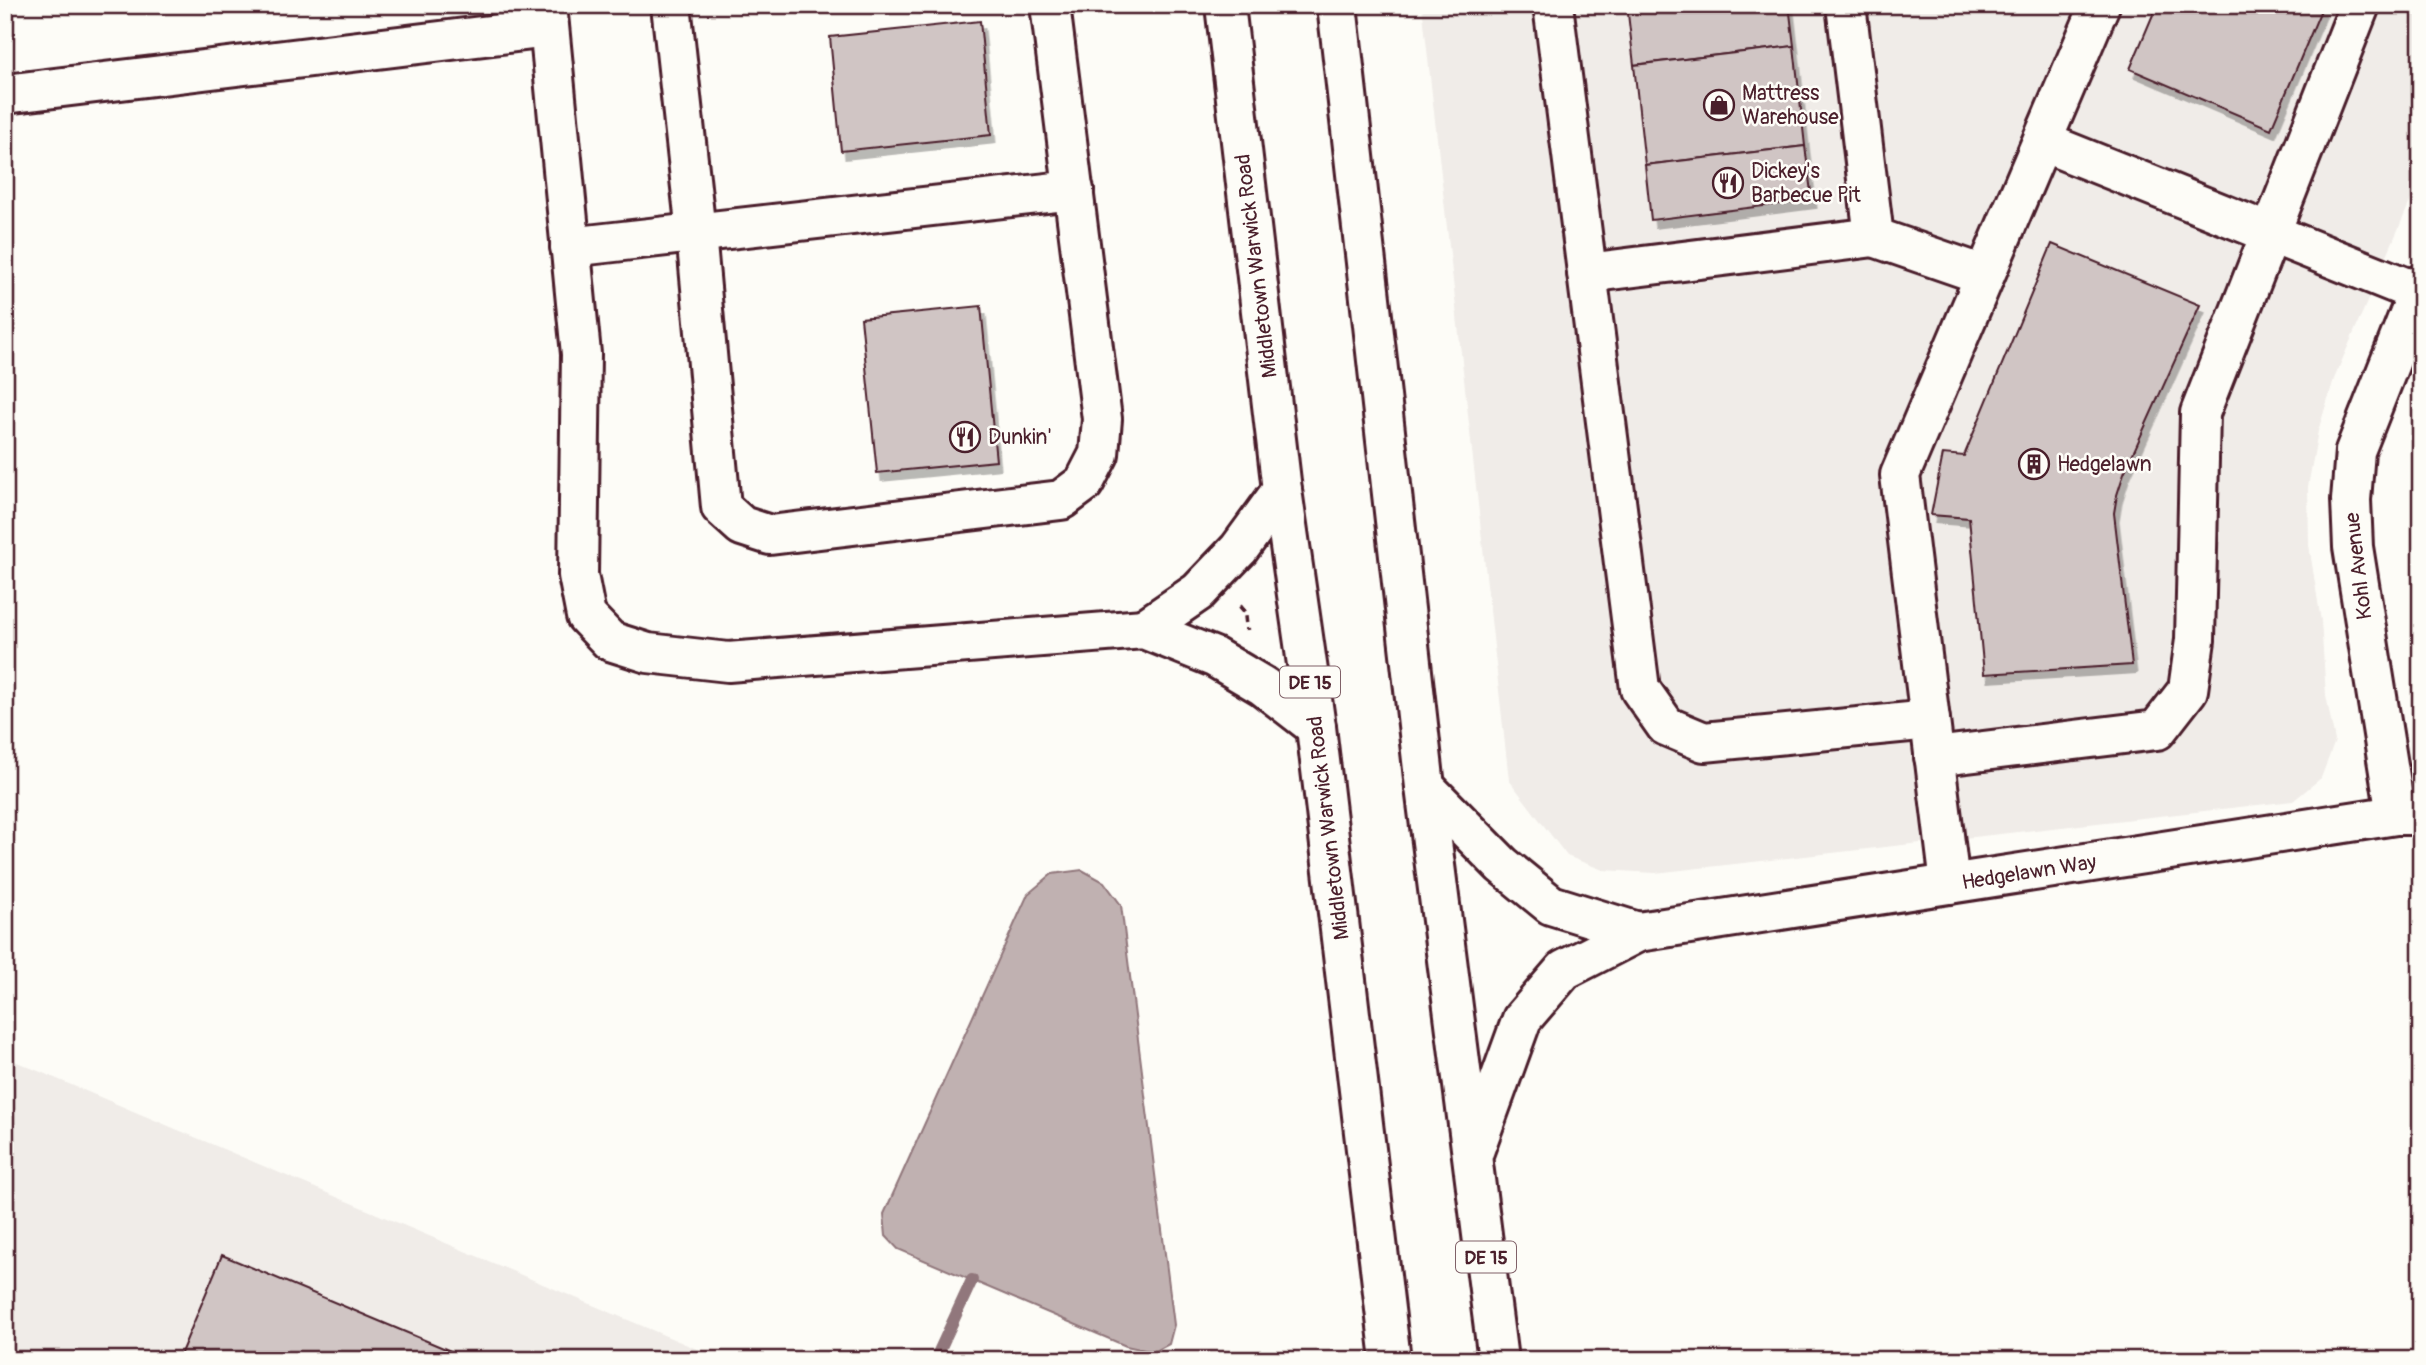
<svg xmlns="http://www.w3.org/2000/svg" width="2426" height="1365" font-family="Pangolin,sans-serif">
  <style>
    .built { fill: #f0ece8 }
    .water { fill: #c0b1b1; stroke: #91777b; stroke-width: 2 }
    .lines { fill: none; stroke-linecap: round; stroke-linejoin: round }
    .stream { stroke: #91777b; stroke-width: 12 }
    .building { fill: #d0c5c4; stroke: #4a1f2b; stroke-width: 2; filter: url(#shadow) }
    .minor-casing { stroke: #4a1f2b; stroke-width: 44 }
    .major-casing { stroke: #4a1f2b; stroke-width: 44 }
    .path { stroke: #4a1f2b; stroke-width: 4.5; stroke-dasharray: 7 5; stroke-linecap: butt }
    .minor { stroke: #fdfcf7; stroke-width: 38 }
    .major { stroke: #fdfcf7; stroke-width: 38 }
    .labels { text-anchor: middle; stroke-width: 5; stroke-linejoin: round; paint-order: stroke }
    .shield { fill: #fdfcf7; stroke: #806168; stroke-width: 2 }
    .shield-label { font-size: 19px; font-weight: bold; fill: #4a1f2b }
    .poi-label { font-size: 21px; fill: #4a1f2b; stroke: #fdfcf7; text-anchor: start }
    .street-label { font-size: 21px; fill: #4a1f2b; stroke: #fdfcf7 }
  </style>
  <defs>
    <filter id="shadow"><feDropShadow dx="4.5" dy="8" stdDeviation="0" flood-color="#0004"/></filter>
  </defs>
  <rect width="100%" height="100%" fill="#fdfcf7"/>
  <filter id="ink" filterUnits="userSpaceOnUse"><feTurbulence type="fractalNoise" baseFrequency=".0143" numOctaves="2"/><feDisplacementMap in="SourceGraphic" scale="14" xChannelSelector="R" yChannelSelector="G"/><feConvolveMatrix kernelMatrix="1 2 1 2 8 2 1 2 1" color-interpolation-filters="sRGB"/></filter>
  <g filter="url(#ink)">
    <g class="built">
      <polygon points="1422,5 2421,5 2421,176 2334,379 2318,431 2308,487 2309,545 2321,621 2326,695 2335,741 2321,778 2293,801 1655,873 1603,870 1567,856 1509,780"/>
      <polygon points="5,1057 723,1360 5,1360"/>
    </g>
    <polygon class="water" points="1082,870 1104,882 1121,905 1174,1325 1169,1344 1154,1352 1126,1346 898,1249 886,1236 884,1214 1028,894 1052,874"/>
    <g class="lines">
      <polyline class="stream" points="935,1360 972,1280"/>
    </g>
    <g class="building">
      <polygon points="1627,5 1789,5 1794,46 1634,65"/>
      <polygon points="2157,5 2323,5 2271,129 2130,69"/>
      <polygon points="980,21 991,135 841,151 830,37"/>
      <polygon points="1794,46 1805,146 1645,165 1634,65"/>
      <polygon points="1805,146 1812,200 1651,220 1645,165"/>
      <polygon points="2052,244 2200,305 2124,473 2117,495 2114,513 2132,665 1984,674 1969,518 1931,515 1943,454 1964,456"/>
      <polygon points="981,306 996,461 877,473 861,318"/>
      <polygon points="222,1255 472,1360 178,1360"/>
    </g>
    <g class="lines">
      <g class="minor-casing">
        <g id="minor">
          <polyline points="547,5 581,354 578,575 586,616 610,641 648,653 728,662 1144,629 1214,657 1263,686 1316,727"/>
          <polyline points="671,5 696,233 721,507 742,526 770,535 1061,500 1084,483 1099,454 1102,419 1050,5"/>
          <polyline points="1553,5 1640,689 1666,726 1704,742 1930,720"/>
          <polyline points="1846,5 1874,237 1984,275"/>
          <polyline points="5,94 549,28"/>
          <polyline points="2043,142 2417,292"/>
          <polyline points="570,247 1074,190"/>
          <polyline points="1587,273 1874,237"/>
          <polyline points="1144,629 1198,592 1239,549 1282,490"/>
          <polyline points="1934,757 2157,730 2188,690 2195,640 2200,413 2360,5"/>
          <polyline points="1425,787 1502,865 1551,905 1638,932"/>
          <polyline points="2396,815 2353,547 2351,500 2355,451 2421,284"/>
          <polyline points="1950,884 1900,475 2100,5"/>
          <polyline points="1473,1154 1522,1019 1564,970 1638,932 2396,815 2421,815"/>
        </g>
      </g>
      <g class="major-casing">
        <g id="major">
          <polyline points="1225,5 1282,490 1316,727 1391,1360"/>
          <polyline points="1337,5 1425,787 1498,1360"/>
        </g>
      </g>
      <polyline class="path" points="1240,606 1245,612 1247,630"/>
      <use href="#minor" class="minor"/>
      <use href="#major" class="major"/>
    </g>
  </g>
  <defs>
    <g id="shop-ring" transform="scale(1.575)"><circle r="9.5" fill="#fdfcf7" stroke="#4a1f2b" stroke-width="1.5"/><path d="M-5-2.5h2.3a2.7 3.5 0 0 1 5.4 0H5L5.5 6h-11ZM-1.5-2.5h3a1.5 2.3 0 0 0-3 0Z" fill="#4a1f2b"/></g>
    <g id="restaurant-ring" transform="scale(1.575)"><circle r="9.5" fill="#fdfcf7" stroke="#4a1f2b" stroke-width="1.5"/><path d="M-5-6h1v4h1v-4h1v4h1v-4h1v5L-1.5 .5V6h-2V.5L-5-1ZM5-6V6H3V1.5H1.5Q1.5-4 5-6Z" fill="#4a1f2b"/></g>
    <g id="building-ring" transform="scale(1.575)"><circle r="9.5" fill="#fdfcf7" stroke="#4a1f2b" stroke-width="1.5"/><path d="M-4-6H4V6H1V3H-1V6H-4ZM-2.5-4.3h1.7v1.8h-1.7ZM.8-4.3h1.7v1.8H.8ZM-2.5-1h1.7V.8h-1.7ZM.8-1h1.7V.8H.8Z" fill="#4a1f2b"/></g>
  </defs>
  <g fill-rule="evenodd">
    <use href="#shop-ring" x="1719" y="105"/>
    <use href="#restaurant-ring" x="1728" y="183"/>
    <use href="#restaurant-ring" x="965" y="437"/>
    <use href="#building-ring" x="2034" y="464"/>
  </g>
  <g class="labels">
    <g class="shield">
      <rect x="1280" y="666.5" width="60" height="31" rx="5"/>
      <rect x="1456" y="1241.5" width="60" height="31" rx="5"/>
    </g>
    <g class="shield-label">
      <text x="1310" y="689">DE 15</text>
      <text x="1486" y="1264">DE 15</text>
    </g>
    <g class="poi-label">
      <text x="1742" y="100">Mattress<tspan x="1742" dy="24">Warehouse</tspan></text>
      <text x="1751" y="178">Dickey's<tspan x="1751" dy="24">Barbecue Pit</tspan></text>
      <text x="988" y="444">Dunkin'</text>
      <text x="2057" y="471">Hedgelawn</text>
    </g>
    <g class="street-label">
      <text transform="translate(1256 266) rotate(-97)" y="7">Middletown Warwick Road</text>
      <text transform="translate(2358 566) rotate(-97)" y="7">Kohl Avenue</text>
      <text transform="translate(1328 828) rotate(-97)" y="7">Middletown Warwick Road</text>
      <text transform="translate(2029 872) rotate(-9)" y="7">Hedgelawn Way</text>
    </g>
  </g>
  <rect width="2426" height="1365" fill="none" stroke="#fdfcf7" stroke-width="28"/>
  <rect x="14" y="14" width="2398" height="1337" fill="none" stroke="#4a1f2b" stroke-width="2.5" filter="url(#ink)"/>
</svg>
